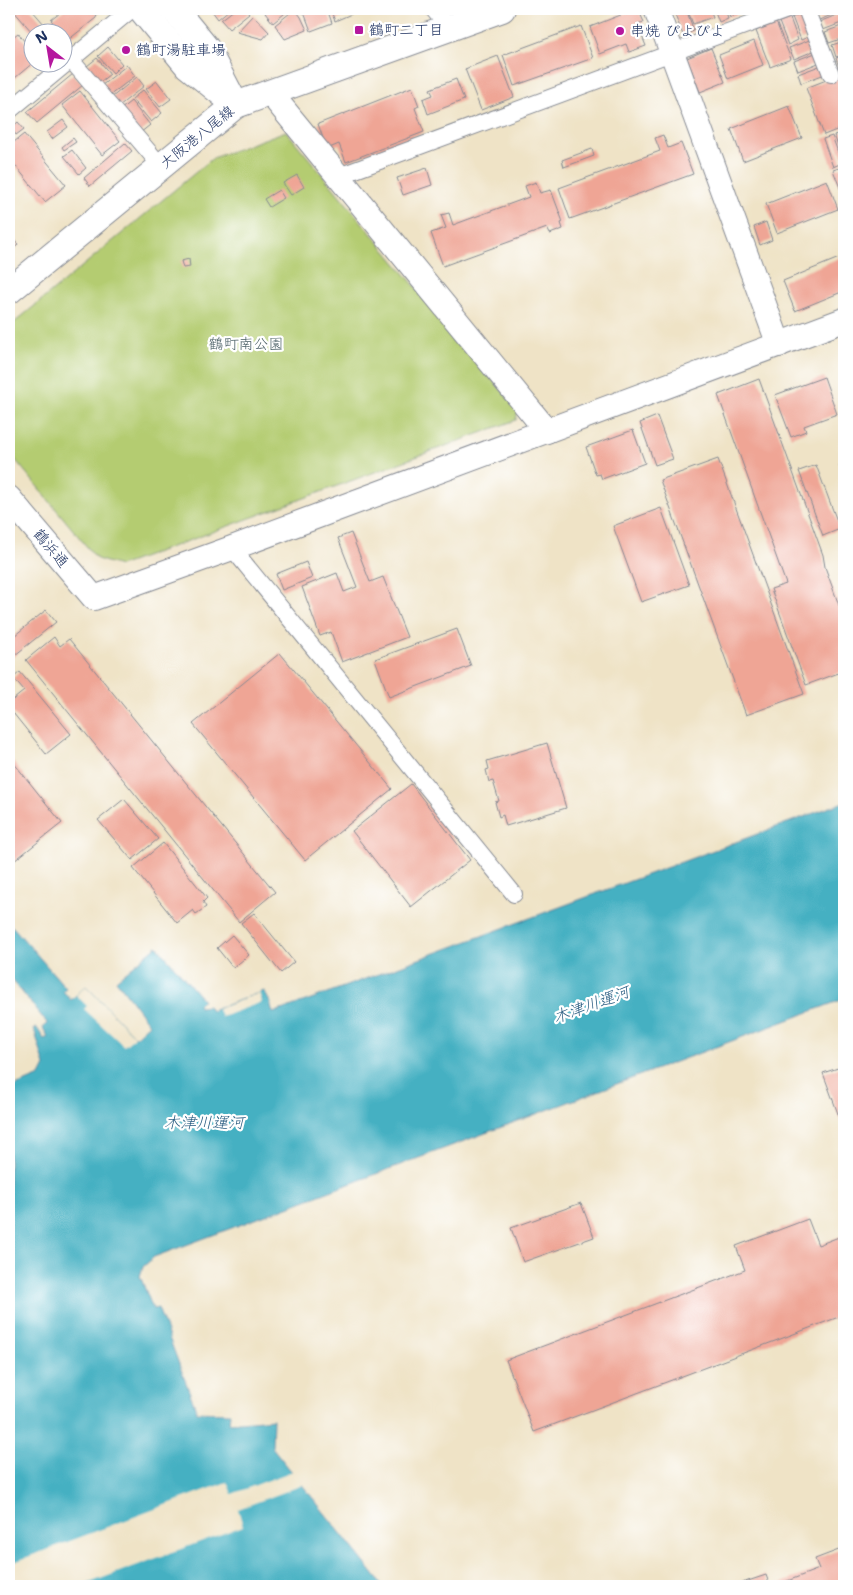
<svg xmlns="http://www.w3.org/2000/svg" width="853" height="1595" font-family="'Shantell Sans','Klee One',sans-serif">
  <style>
    .green { fill: #b4cc71; stroke: #687e68 }
    .water { fill: #44b0c2; stroke: #307090 }
    .pier { fill: #efe3c6 }
    .building { fill: #efa595 }
    .lines { fill: none; stroke-linecap: round; stroke-linejoin: round }
    .street-casing { stroke: #858992; stroke-width: 18 }
    .secondary-casing { stroke: #858992; stroke-width: 26 }
    .primary-casing { stroke: #858992; stroke-width: 28 }
    .street { stroke: #fff; stroke-width: 16 }
    .secondary { stroke: #fff; stroke-width: 24 }
    .primary { stroke: #fff; stroke-width: 26 }
    .poi-dot { fill: #b5179e; stroke: #fff; stroke-width: 2 }
    .labels { text-anchor: middle; stroke-width: 4.5; stroke-linejoin: round; paint-order: stroke }
    .poi-label { font-size: 15px; fill: #1b2f5e; stroke: #fff; text-anchor: start }
    .street-label { font-size: 15px; fill: #1b2f5e; stroke: #fff }
    .park-label { font-size: 15px; fill: #495e64; stroke: #fff }
    .water-label { font-size: 16px; font-style: italic; fill: #295c81; stroke: #fff }
  </style>
  <rect width="100%" height="100%" fill="#fff"/>
  <filter id="ink" filterUnits="userSpaceOnUse"><feTurbulence type="fractalNoise" baseFrequency=".02" numOctaves="2"/><feDisplacementMap in="SourceGraphic" scale="10" xChannelSelector="R" yChannelSelector="G"/><feConvolveMatrix kernelMatrix="1 2 1 2 8 2 1 2 1" color-interpolation-filters="sRGB"/></filter>
  <filter id="wash" filterUnits="userSpaceOnUse"><feTurbulence type="fractalNoise" baseFrequency=".0096" numOctaves="4" result="noise"/><feDisplacementMap in="SourceGraphic" scale="20" xChannelSelector="R" yChannelSelector="G"/><feGaussianBlur stdDeviation="1.12" result="paint"/><feColorMatrix in="noise" values="0 0 0 0 0 0 0 0 0 0 0 0 0 0 0 0 0 1.4 0 .05"/><feComposite in="paint" operator="in"/></filter>
  <g filter="url(#wash)">
    <rect width="100%" height="100%" fill="#efe3c6"/>
    <polygon class="green" points="286,131 518,410 516,420 120,566 97,559 9,452 9,327 213,158"/>
    <polygon class="water" points="844,802 844,999 154,1257 143,1267 140,1276 153,1309 158,1308 197,1412 230,1413 229,1423 273,1419 272,1447 383,1586 9,1586 9,1086 13,1087 40,1076 45,1066 34,1029 37,1028 44,1039 48,1037 43,1028 47,1023 9,976 9,925 13,927 66,988 63,991 71,1000 86,986 135,1037 149,1024 116,980 157,946 203,1000 198,1005 199,1007 208,1006 211,1011 264,991 270,1002 273,1013"/>
    <g class="pier">
      <polygon points="86,986 135,1037 124,1046 84,1009 87,1006 76,995"/>
      <polygon points="259,993 262,1002 221,1017 218,1009"/>
      <polygon points="293,1471 303,1485 238,1509 243,1526 81,1586 9,1586 9,1564 227,1482 232,1494"/>
    </g>
    <g id="blocks">
      <g class="building">
        <polygon points="12,9 31,9 51,32 32,32"/>
        <polygon points="65,9 98,9 96,18 68,40 51,20"/>
        <polygon points="214,9 230,9 218,19 212,11"/>
        <polygon points="235,9 246,9 249,13 229,29 221,20"/>
        <polygon points="270,9 290,9 273,23 265,13"/>
        <polygon points="295,9 301,17 307,30 285,39 275,25"/>
        <polygon points="299,9 327,9 332,23 311,31 305,15"/>
        <polygon points="330,9 354,9 356,12 335,21"/>
        <polygon points="636,9 638,9 644,22 637,24 646,46 629,52 626,44 600,54 590,27"/>
        <polygon points="673,9 686,9 694,31 683,35"/>
        <polygon points="687,9 710,9 713,17 693,24"/>
        <polygon points="714,9 725,9 728,18 719,22"/>
        <polygon points="727,9 740,9 742,13 730,17"/>
        <polygon points="819,9 844,9 844,10 819,20 816,14"/>
        <polygon points="844,12 844,22 823,30 819,22"/>
        <polygon points="803,13 812,35 801,40 792,17"/>
        <polygon points="253,15 269,32 263,39 237,32"/>
        <polygon points="790,18 798,40 788,45 779,22"/>
        <polygon points="776,22 791,59 770,67 756,31"/>
        <polygon points="844,25 844,38 829,43 825,32"/>
        <polygon points="581,26 593,58 514,86 503,55"/>
        <polygon points="18,33 32,51 32,62 34,62 9,83 9,40"/>
        <polygon points="812,39 816,50 794,59 789,48"/>
        <polygon points="754,41 763,65 728,79 719,55"/>
        <polygon points="844,41 844,54 836,57 832,45"/>
        <polygon points="108,47 122,64 113,73 98,56"/>
        <polygon points="711,48 725,82 700,92 687,58"/>
        <polygon points="818,52 821,62 798,71 794,61"/>
        <polygon points="498,56 514,97 481,110 465,69"/>
        <polygon points="844,56 844,68 840,70 836,58"/>
        <polygon points="97,58 110,74 100,82 87,66"/>
        <polygon points="127,65 135,76 109,96 101,86"/>
        <polygon points="822,65 825,74 801,83 798,74"/>
        <polygon points="844,73 844,87 841,89 844,98 844,127 824,135 806,88"/>
        <polygon points="73,74 83,85 37,123 27,112"/>
        <polygon points="137,77 144,86 119,106 111,98"/>
        <polygon points="456,79 464,100 428,114 423,99 433,95 430,89"/>
        <polygon points="157,81 171,99 160,107 146,89"/>
        <polygon points="412,87 419,106 415,108 424,132 346,162 339,144 327,149 318,124"/>
        <polygon points="143,90 162,113 151,122 132,99"/>
        <polygon points="80,91 120,141 102,155 62,105"/>
        <polygon points="131,101 150,125 140,133 120,110"/>
        <polygon points="789,106 802,138 743,161 731,129"/>
        <polygon points="63,120 68,127 52,139 47,132"/>
        <polygon points="18,122 24,129 16,135 11,128"/>
        <polygon points="843,132 844,155 842,156 834,135"/>
        <polygon points="24,134 66,185 45,202 9,158 9,146"/>
        <polygon points="663,135 668,148 681,143 693,174 570,219 559,188 660,151 655,138"/>
        <polygon points="832,136 842,163 833,167 823,139"/>
        <polygon points="73,138 76,142 64,150 62,147"/>
        <polygon points="125,143 132,151 90,186 84,178"/>
        <polygon points="592,149 594,156 564,167 562,160"/>
        <polygon points="72,150 86,168 79,174 64,156"/>
        <polygon points="842,167 844,172 844,198 833,170"/>
        <polygon points="427,168 432,185 403,195 397,178"/>
        <polygon points="297,175 304,187 291,195 283,183"/>
        <polygon points="827,180 838,209 777,233 766,204"/>
        <polygon points="536,182 540,193 551,190 563,222 561,223 563,229 550,234 547,228 443,266 431,233 446,228 441,215 449,213 453,225 529,197 525,186"/>
        <polygon points="279,190 284,198 269,207 264,199"/>
        <polygon points="766,222 772,240 760,245 754,227"/>
        <polygon points="12,237 18,245 9,252 9,240"/>
        <polygon points="844,256 844,291 795,311 783,281"/>
        <polygon points="189,259 190,267 183,268 181,261"/>
        <polygon points="824,377 837,414 804,426 806,431 791,437 775,395"/>
        <polygon points="759,379 823,555 825,567 844,619 844,671 806,685 771,589 786,584 718,395"/>
        <polygon points="657,416 673,459 655,465 640,423"/>
        <polygon points="633,430 645,463 602,479 600,474 596,475 586,447"/>
        <polygon points="718,459 804,694 746,715 660,480"/>
        <polygon points="844,464 844,480 839,466"/>
        <polygon points="816,465 840,529 823,536 799,471"/>
        <polygon points="661,508 689,585 641,602 613,526"/>
        <polygon points="351,533 370,582 383,577 407,637 342,662 331,632 320,636 302,587 337,573 344,592 357,587 338,538"/>
        <polygon points="306,562 312,578 282,590 276,574"/>
        <polygon points="46,610 56,622 9,660 9,640"/>
        <polygon points="457,629 471,666 389,697 375,659"/>
        <polygon points="54,637 60,646 69,639 275,892 239,922 26,660"/>
        <polygon points="280,653 392,789 305,860 193,724"/>
        <polygon points="20,672 71,734 46,754 9,708 9,703 24,691 13,678"/>
        <polygon points="547,743 566,808 506,826 503,815 499,817 495,802 499,801 493,781 489,782 486,770 489,769 487,761"/>
        <polygon points="9,757 62,823 9,865"/>
        <polygon points="411,784 470,860 411,907 352,831"/>
        <polygon points="124,799 158,839 132,860 98,820"/>
        <polygon points="163,843 207,898 203,902 206,907 196,914 193,910 177,923 133,868"/>
        <polygon points="254,913 294,962 281,973 241,923"/>
        <polygon points="232,935 249,955 233,968 217,948"/>
        <polygon points="844,1066 844,1130 823,1073"/>
        <polygon points="581,1203 594,1237 523,1262 511,1228"/>
        <polygon points="808,1219 818,1245 844,1235 844,1315 534,1432 506,1360 745,1270 736,1246"/>
        <polygon points="844,1548 844,1586 774,1586 819,1569 815,1559"/>
        <polygon points="766,1575 770,1586 740,1586 739,1584"/>
      </g>
    </g>
  </g>
  <g filter="url(#ink)">
    <use href="#blocks" fill-opacity="0" stroke="#858992" stroke-width="1"/>
    <g class="lines">
      <g class="street-casing">
        <g id="street">
          <polyline points="433,9 449,28"/>
          <polyline points="806,9 831,74"/>
          <polyline points="71,60 161,166"/>
          <polyline points="9,111 132,9"/>
          <polyline points="339,176 790,9"/>
          <polyline points="232,548 514,894"/>
        </g>
      </g>
      <g class="secondary-casing">
        <g id="secondary">
          <polyline points="656,9 779,345"/>
          <polyline points="271,94 547,431"/>
          <polyline points="9,498 94,598 232,548 844,320"/>
        </g>
      </g>
      <g class="primary-casing">
        <g id="primary">
          <polyline points="141,9 188,66 236,105"/>
          <polyline points="174,9 206,48 231,96"/>
          <polyline points="9,291 236,105 502,9"/>
        </g>
      </g>
      <use href="#street" class="street"/>
      <use href="#secondary" class="secondary"/>
      <use href="#primary" class="primary"/>
    </g>
  </g>
  <g class="poi-dot">
    <rect x="354" y="25" width="10" height="10" rx="2.5"/>
    <circle cx="620" cy="31" r="5"/>
    <circle cx="126" cy="50" r="5"/>
  </g>
  <g class="labels">
    <g class="poi-label">
      <text x="369" y="35">鶴町二丁目</text>
      <text x="630" y="36">串焼 ぴよぴよ</text>
      <text x="136" y="55">鶴町湯駐車場</text>
    </g>
    <g class="street-label">
      <text transform="translate(197 137) rotate(-39)" y="5">大阪港八尾線</text>
      <text transform="translate(51 548) rotate(50)" y="5">鶴浜通</text>
    </g>
    <g class="park-label">
      <text x="246" y="349">鶴町南公園</text>
    </g>
    <g class="water-label">
      <text transform="translate(591 1004) rotate(-20)" y="6">木津川運河</text>
      <text x="204" y="1128">木津川運河</text>
    </g>
  </g>
  <rect width="853" height="1595" fill="none" stroke="#fff" stroke-width="30"/>
  <g transform="translate(48 48) rotate(329)"><circle r="24" fill="#ffffff" stroke="#a4acbf"/>
  <path d="M0-4L9 19L0 12L-9 19Z" fill="#b5179e"/>
  <text y="-8" font-size="14" font-weight="bold" text-anchor="middle" fill="#1b2f5e">N</text>
  </g>
</svg>
